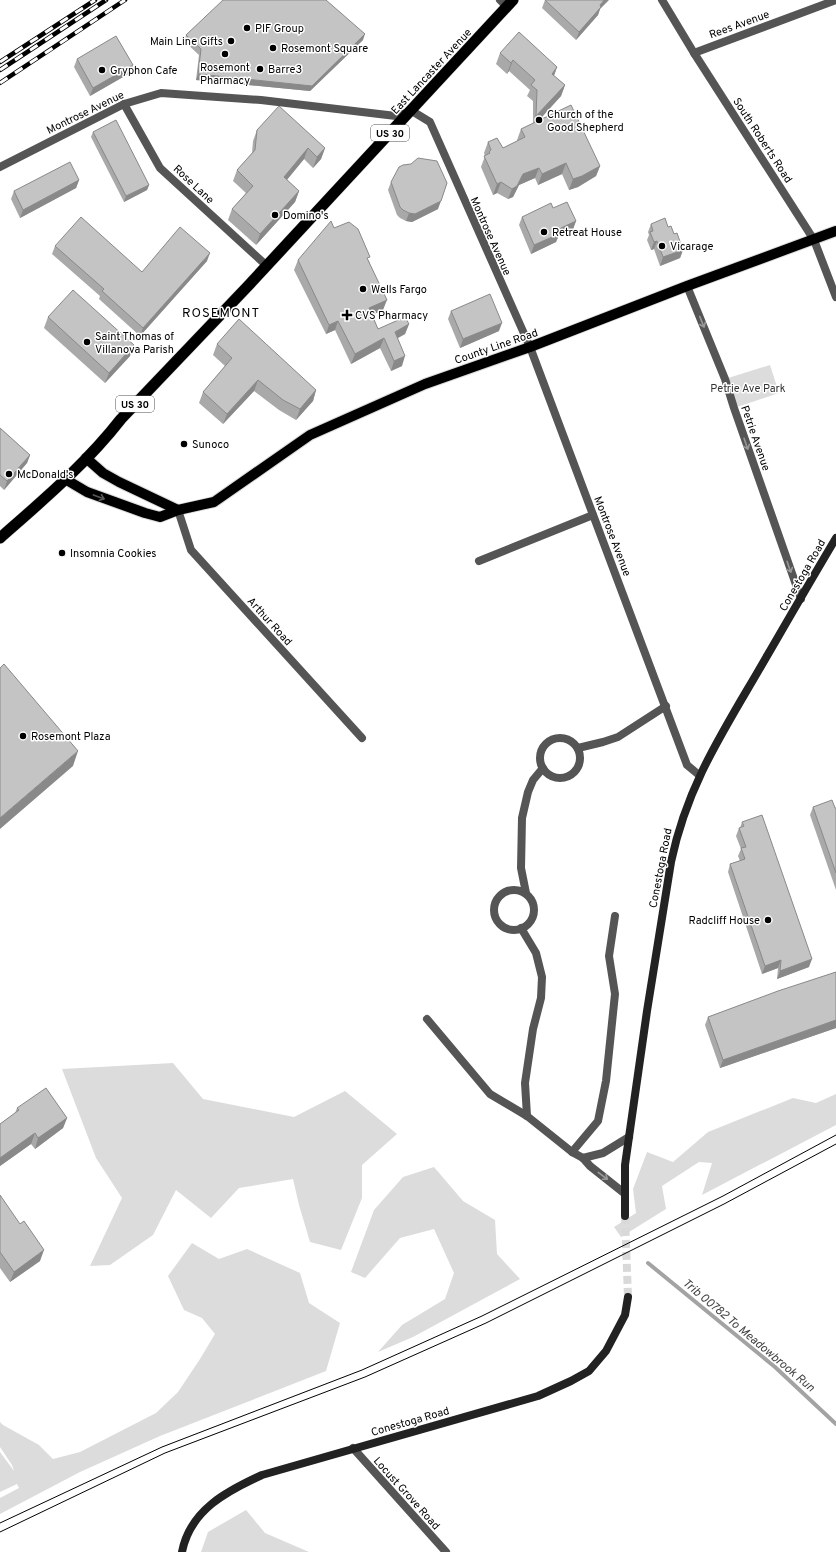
<svg xmlns="http://www.w3.org/2000/svg" width="836" height="1552" font-family="Overpass,sans-serif">
  <style>
    .green { fill: #dcdcdc }
    .lines { fill: none; stroke-linecap: round; stroke-linejoin: round }
    .stream { stroke: #a3a3a3; stroke-width: 4 }
    .secondary-tunnel { stroke: #d9d9d9; stroke-width: 8; stroke-dasharray: 8 4; stroke-linecap: butt }
    .primary-casing { stroke: #dbdbdb; stroke-width: 12 }
    .trunk-casing { stroke: #dbdbdb; stroke-width: 12 }
    .minor { stroke: #555; stroke-width: 8 }
    .tertiary { stroke: #555; stroke-width: 8 }
    .secondary { stroke: #222; stroke-width: 8 }
    .primary { stroke: #000; stroke-width: 10 }
    .trunk { stroke: #000; stroke-width: 11 }
    .tram { stroke: #000; stroke-width: 1 }
    .rail-casing { stroke: #000; stroke-width: 4.5 }
    .rail { stroke: #fff; stroke-width: 3; stroke-dasharray: 9; stroke-linecap: butt }
    .wall { fill: #a9a9a9 }
    .shaded-wall { fill: #898989 }
    .building { fill: #c4c4c4; stroke: #898989 }
    .oneway { stroke: #999 }
    .oneway2 { stroke: #595959 }
    .poi-dot { fill: #000; stroke: #fff; stroke-width: 1.5 }
    .labels { text-anchor: middle; stroke-width: 3; stroke-linejoin: round; paint-order: stroke }
    .shield { fill: #fff; stroke: #4c4c4c; stroke-width: 1 }
    .shield-label { font-size: 10px; font-weight: bold; fill: #000 }
    .street-label { font-size: 11px; fill: #000; stroke: #fff }
    .poi-label { font-size: 11px; fill: #000; stroke: #fff; text-anchor: start }
    .park-label { font-size: 11px; fill: #333; stroke: #fff }
    .water-label { font-size: 12px; font-style: italic; fill: #444; stroke: #fff }
    .quarter-label { font-size: 13px; letter-spacing: 1px; fill: #000; stroke: #fff }
  </style>
  <rect width="100%" height="100%" fill="#fff"/>
  <g class="green">
    <polygon points="770,365 779,393 734,408 725,379"/>
    <polygon points="173,1063 203,1099 294,1117 345,1091 397,1134 362,1165 362,1198 341,1250 310,1242 299,1205 293,1179 239,1188 211,1218 176,1190 153,1235 110,1265 90,1266 122,1198 96,1158 62,1069"/>
    <polygon points="836,1094 836,1125 702,1195 712,1163 699,1162 662,1186 666,1209 621,1237 614,1227 636,1213 633,1189 647,1152 673,1162 708,1132 793,1098 816,1103"/>
    <polygon points="434,1167 463,1201 495,1220 497,1254 520,1279 413,1337 378,1352 402,1325 445,1299 454,1273 434,1229 400,1238 365,1278 351,1272 374,1210 403,1177"/>
    <polygon points="192,1243 219,1259 247,1249 300,1273 309,1303 340,1323 326,1371 160,1436 80,1472 0,1514 0,1498 19,1488 17,1484 0,1492 0,1452 14,1471 12,1465 0,1447 0,1422 3,1425 39,1445 53,1459 80,1452 156,1413 178,1392 200,1359 215,1334 202,1318 184,1310 168,1276"/>
    <polygon points="246,1510 265,1533 309,1552 201,1552 208,1532"/>
  </g>
  <g class="lines">
    <polyline class="stream" points="648,1263 775,1367 836,1424"/>
    <polyline class="secondary-tunnel" points="625,1216 628,1297"/>
    <g class="primary-casing">
      <g id="primary">
        <polyline points="86,458 103,473 119,482 178,510"/>
        <polyline points="65,479 87,492 145,513 160,517 178,510 214,502 310,435 425,384 530,347 687,286 836,231"/>
      </g>
    </g>
    <g class="trunk-casing">
      <path id="trunk" d="M0 538C42 501 86 464 121 419L247 287 513 0"/>
    </g>
    <g class="minor">
      <polyline points="500,0 507,7"/>
      <polyline points="662,0 694,53 814,240"/>
      <polyline points="694,53 836,0"/>
      <polyline points="124,104 160,168 267,266"/>
      <polyline points="0,167 124,104 161,93 261,100 396,116 412,111 430,122 530,347 687,765 699,775"/>
      <polyline points="687,286 725,379 734,408 801,599"/>
      <polyline points="178,510 191,550 362,738"/>
      <polyline points="479,561 593,515"/>
      <circle cx="560" cy="758" r="20"/>
      <polyline points="578,748 603,742 618,737 666,706"/>
      <circle cx="514" cy="910" r="20"/>
      <polyline points="526,893 521,868 522,818 528,792 533,780 543,768"/>
      <polyline points="521,928 536,953 542,977 541,998 533,1029 525,1083 527,1116"/>
      <polyline points="427,1019 490,1094 527,1116 572,1152 583,1158 590,1166 624,1193"/>
      <polyline points="572,1152 598,1121 606,1081 615,994 609,956 615,916"/>
      <polyline points="583,1158 603,1153 629,1137"/>
      <polyline points="353,1448 446,1552"/>
    </g>
    <polyline class="tertiary" points="814,240 836,297"/>
    <g class="secondary">
      <path d="M625 1216V1165L647 1011 671 862C686 791 717 741 753 680 781 632 808 585 836 538"/>
      <path d="M182 1552C190 1510 227 1491 262 1475L538 1396 571 1381 589 1371 606 1351 625 1315 628 1297"/>
    </g>
    <use href="#primary" class="primary"/>
    <use href="#trunk" class="trunk"/>
    <g class="tram">
      <polyline points="0,1523 162,1447 362,1370 482,1316 723,1196 836,1135"/>
      <polyline points="0,1532 165,1453 365,1377 486,1323 724,1204 836,1144"/>
    </g>
    <g class="rail-casing">
      <g id="rail">
        <polyline points="0,62 95,0"/>
        <polyline points="0,70 106,0"/>
        <polyline points="0,83 125,0"/>
      </g>
    </g>
    <use href="#rail" class="rail"/>
  </g>
  <g class="wall">
    <polygon points="545,0 600,9 598,15 576,40 542,8"/>
    <polygon points="186,35 363,40 310,91 196,80 199,55 184,41"/>
    <polygon points="500,53 557,67 554,76 565,85 561,96 538,121 600,166 596,176 578,187 569,190 562,174 538,185 535,178 519,185 513,197 508,199 497,193 493,195 481,167 485,156 484,153 488,142 503,148 517,141 517,140 521,129 533,124 533,101 527,96 530,90 509,71 507,74 496,64"/>
    <polygon points="77,59 130,73 90,96 74,67"/>
    <polygon points="257,130 325,148 321,159 313,168 304,159 287,180 299,191 295,202 256,245 228,220 232,209 246,193 233,181 237,170 252,153 253,141"/>
    <polygon points="93,132 149,185 147,190 124,202 91,137"/>
    <polygon points="79,180 76,188 20,218 11,199 14,191"/>
    <polygon points="391,182 438,209 412,222 406,221 400,218 397,215 388,190"/>
    <polygon points="553,208 576,221 573,229 559,235 556,242 531,254 519,225 522,217"/>
    <polygon points="651,224 668,227 674,234 683,250 680,258 660,266 654,249 651,250 647,240 649,235 648,232"/>
    <polygon points="334,228 369,261 383,310 372,315 378,329 409,324 405,334 397,338 402,366 391,371 380,348 351,364 335,330 326,334 294,270 298,260"/>
    <polygon points="55,246 142,272 207,261 140,336 99,299 100,296 52,254"/>
    <polygon points="451,311 499,331 460,348 448,319"/>
    <polygon points="48,317 130,356 105,383 44,328"/>
    <polygon points="217,344 316,390 313,401 296,420 279,410 254,391 223,424 199,403 203,392 225,366 213,355"/>
    <polygon points="0,428 30,455 27,463 4,490 0,486"/>
    <polygon points="813,807 836,808 836,890 810,815"/>
    <polygon points="742,822 809,967 777,979 778,968 762,974 728,872 730,864 740,861 738,856 741,849 736,836 739,828 740,828"/>
    <polygon points="836,972 836,1028 720,1068 705,1025 708,1017"/>
    <polygon points="17,1108 67,1118 63,1128 35,1149 31,1144 0,1166 0,1124 15,1113"/>
    <polygon points="0,1195 40,1261 10,1282 0,1268"/>
  </g>
  <g class="shaded-wall">
    <polygon points="604,0 609,0 600,9 598,15 576,40 579,32"/>
    <polygon points="365,34 363,40 310,91 196,80 198,74"/>
    <polygon points="513,60 509,71 507,74 511,63"/>
    <polygon points="133,65 130,73 90,96 93,88"/>
    <polygon points="557,67 553,78 552,74"/>
    <polygon points="565,85 561,96 533,127 536,116"/>
    <polygon points="308,148 304,159 280,188 284,177"/>
    <polygon points="325,148 321,159 313,168 317,157"/>
    <polygon points="566,163 562,174 538,185 542,174"/>
    <polygon points="600,166 596,176 578,187 569,190 573,179"/>
    <polygon points="539,168 535,178 519,185 513,197 508,199 512,189 523,174"/>
    <polygon points="79,180 76,188 20,218 23,210"/>
    <polygon points="501,182 497,193 493,195 497,184"/>
    <polygon points="149,185 147,190 124,202 126,196"/>
    <polygon points="299,191 295,202 256,245 260,234"/>
    <polygon points="441,201 438,209 412,222 406,221 409,213"/>
    <polygon points="576,221 573,229 559,235 556,242 531,254 534,245 561,228"/>
    <polygon points="657,241 654,249 651,250 654,242"/>
    <polygon points="683,250 680,258 660,266 663,257"/>
    <polygon points="210,253 207,261 140,336 143,328"/>
    <polygon points="387,300 383,310 365,318 369,308"/>
    <polygon points="338,321 335,330 326,334 329,325"/>
    <polygon points="502,323 499,331 460,348 463,339"/>
    <polygon points="409,324 405,334 391,342 395,332"/>
    <polygon points="384,338 380,348 351,364 355,354"/>
    <polygon points="134,345 130,356 105,383 109,373"/>
    <polygon points="405,356 402,366 391,371 394,361"/>
    <polygon points="258,380 254,391 223,424 227,414"/>
    <polygon points="316,390 313,401 296,420 300,409"/>
    <polygon points="30,455 27,463 4,490 7,481"/>
    <polygon points="78,751 73,766 0,829 0,818"/>
    <polygon points="812,959 809,967 777,979 780,971"/>
    <polygon points="781,960 778,968 762,974 765,966"/>
    <polygon points="836,1020 836,1028 720,1068 723,1060"/>
    <polygon points="67,1118 63,1128 35,1149 38,1138"/>
    <polygon points="35,1133 31,1144 0,1166 0,1158"/>
    <polygon points="44,1250 40,1261 10,1282 14,1272"/>
  </g>
  <g class="building">
    <polygon points="223,0 326,0 365,34 312,86 198,74 201,49 186,35"/>
    <polygon points="545,0 604,0 600,5 601,7 579,32"/>
    <polygon points="519,32 557,67 552,74 565,85 536,116 537,90 531,85 535,80 513,60 511,63 500,53"/>
    <polygon points="116,36 133,65 93,88 77,59"/>
    <polygon points="571,105 600,166 582,176 573,179 566,163 542,174 539,168 523,174 517,186 512,189 501,182 497,184 484,156 490,153 489,152 491,150 488,142 497,138 503,148 525,137 521,129"/>
    <polygon points="279,106 325,148 317,157 308,148 284,177 299,191 260,234 232,209 253,186 237,170 255,150 257,130"/>
    <polygon points="116,120 149,185 126,196 93,132"/>
    <polygon points="418,158 437,161 447,183 441,201 415,214 409,213 403,210 400,207 391,182 399,167 403,165 411,164"/>
    <polygon points="70,162 79,180 23,210 14,191"/>
    <polygon points="567,202 576,221 561,228 559,234 534,245 522,217 551,203 553,208"/>
    <polygon points="81,217 142,272 180,227 210,253 143,328 102,291 104,289 55,246"/>
    <polygon points="665,218 668,227 671,226 674,234 677,233 683,250 663,257 657,241 654,242 650,232 653,231 651,224"/>
    <polygon points="331,221 334,228 349,222 358,229 370,257 367,258 387,300 369,308 378,329 405,317 409,324 395,332 405,356 394,361 384,338 355,354 338,321 329,325 298,260"/>
    <polygon points="73,290 134,345 109,373 48,317"/>
    <polygon points="490,294 502,323 463,339 451,311"/>
    <polygon points="239,319 316,390 300,409 283,400 258,380 227,414 203,392 232,358 217,344"/>
    <polygon points="0,428 30,455 7,481 0,475"/>
    <polygon points="4,664 78,751 0,818 0,668"/>
    <polygon points="832,800 835,808 836,808 836,873 813,807"/>
    <polygon points="762,815 812,959 780,971 781,960 765,966 730,864 745,859 741,848 746,847 739,828 744,826 742,822"/>
    <polygon points="836,972 836,1020 723,1060 708,1017 778,991"/>
    <polygon points="46,1088 67,1118 38,1138 35,1133 0,1158 0,1124 19,1110 17,1108"/>
    <polygon points="0,1195 20,1224 24,1221 44,1250 14,1272 0,1252"/>
  </g>
  <defs><path id="oneway-shaft" d="M-6 0H5M1.5-3L5.5 0L1.5 3" fill="none" stroke-width="1.6" stroke-linecap="round" stroke-linejoin="round"/></defs>
  <g class="oneway">
    <use href="#oneway-shaft" transform="translate(702 322) rotate(68)"/>
    <use href="#oneway-shaft" transform="translate(746 444) rotate(71)"/>
    <use href="#oneway-shaft" transform="translate(789 567) rotate(71)"/>
    <use href="#oneway-shaft" transform="translate(603 1176) rotate(37)"/>
  </g>
  <use class="oneway2" href="#oneway-shaft" transform="translate(99 497) rotate(20)"/>
  <g class="poi-dot">
    <circle cx="247" cy="28" r="4"/>
    <circle cx="231" cy="41" r="4"/>
    <circle cx="273" cy="48" r="4"/>
    <circle cx="225" cy="54" r="4"/>
    <circle cx="260" cy="69" r="4"/>
    <circle cx="102" cy="70" r="4"/>
    <circle cx="539" cy="120" r="4"/>
    <circle cx="275" cy="215" r="4"/>
    <circle cx="544" cy="232" r="4"/>
    <circle cx="662" cy="246" r="4"/>
    <circle cx="363" cy="289" r="4"/>
    <path d="M345 309h4v4h4v4h-4v4h-4v-4h-4v-4h4z"/>
    <circle cx="87" cy="342" r="4"/>
    <circle cx="184" cy="444" r="4"/>
    <circle cx="9" cy="474" r="4"/>
    <circle cx="62" cy="553" r="4"/>
    <circle cx="23" cy="736" r="4"/>
    <circle cx="768" cy="920" r="4"/>
  </g>
  <g class="labels">
    <g class="shield">
      <rect x="371" y="125" width="38" height="16" rx="3"/>
      <rect x="116" y="396" width="38" height="16" rx="3"/>
    </g>
    <g class="shield-label">
      <text x="390" y="137">US 30</text>
      <text x="135" y="408">US 30</text>
    </g>
    <g class="street-label">
      <text transform="translate(739 24) rotate(-20)" y="4">Rees Avenue</text>
      <text transform="translate(431 71) rotate(-47)" y="4">East Lancaster Avenue</text>
      <text transform="translate(85 112) rotate(-26)" y="4">Montrose Avenue</text>
      <text transform="translate(763 140) rotate(57)" y="4">South Roberts Road</text>
      <text transform="translate(194 184) rotate(43)" y="4">Rose Lane</text>
      <text transform="translate(491 236) rotate(66)" y="4">Montrose Avenue</text>
      <text transform="translate(496 346) rotate(-19)" y="4">County Line Road</text>
      <text transform="translate(756 438) rotate(71)" y="4">Petrie Avenue</text>
      <text transform="translate(613 536) rotate(69)" y="4">Montrose Avenue</text>
      <text transform="translate(802 575) rotate(-60)" y="4">Conestoga Road</text>
      <text transform="translate(270 621) rotate(48)" y="4">Arthur Road</text>
      <text transform="translate(660 868) rotate(-79)" y="4">Conestoga Road</text>
      <text transform="translate(410 1421) rotate(-16)" y="4">Conestoga Road</text>
      <text transform="translate(407 1493) rotate(48)" y="4">Locust Grove Road</text>
    </g>
    <g class="poi-label">
      <text x="255" y="32">PIF Group</text>
      <text x="223" y="45" text-anchor="end">Main Line Gifts</text>
      <text x="281" y="52">Rosemont Square</text>
      <text x="225" y="71" text-anchor="middle">Rosemont<tspan x="225" dy="13">Pharmacy</tspan></text>
      <text x="268" y="73">Barre3</text>
      <text x="110" y="74">Gryphon Cafe</text>
      <text x="547" y="118">Church of the<tspan x="547" dy="13">Good Shepherd</tspan></text>
      <text x="283" y="219">Domino's</text>
      <text x="552" y="236">Retreat House</text>
      <text x="670" y="250">Vicarage</text>
      <text x="371" y="293">Wells Fargo</text>
      <text x="355" y="319">CVS Pharmacy</text>
      <text x="95" y="340">Saint Thomas of<tspan x="95" dy="13">Villanova Parish</tspan></text>
      <text x="192" y="448">Sunoco</text>
      <text x="17" y="478">McDonald's</text>
      <text x="70" y="557">Insomnia Cookies</text>
      <text x="31" y="740">Rosemont Plaza</text>
      <text x="760" y="924" text-anchor="end">Radcliff House</text>
    </g>
    <g class="park-label">
      <text x="748" y="392">Petrie Ave Park</text>
    </g>
    <g class="water-label">
      <text transform="translate(749 1335) rotate(40)" y="4">Trib 00782 To Meadowbrook Run</text>
    </g>
    <g class="quarter-label">
      <text x="221" y="317">ROSEMONT</text>
    </g>
  </g>
</svg>
